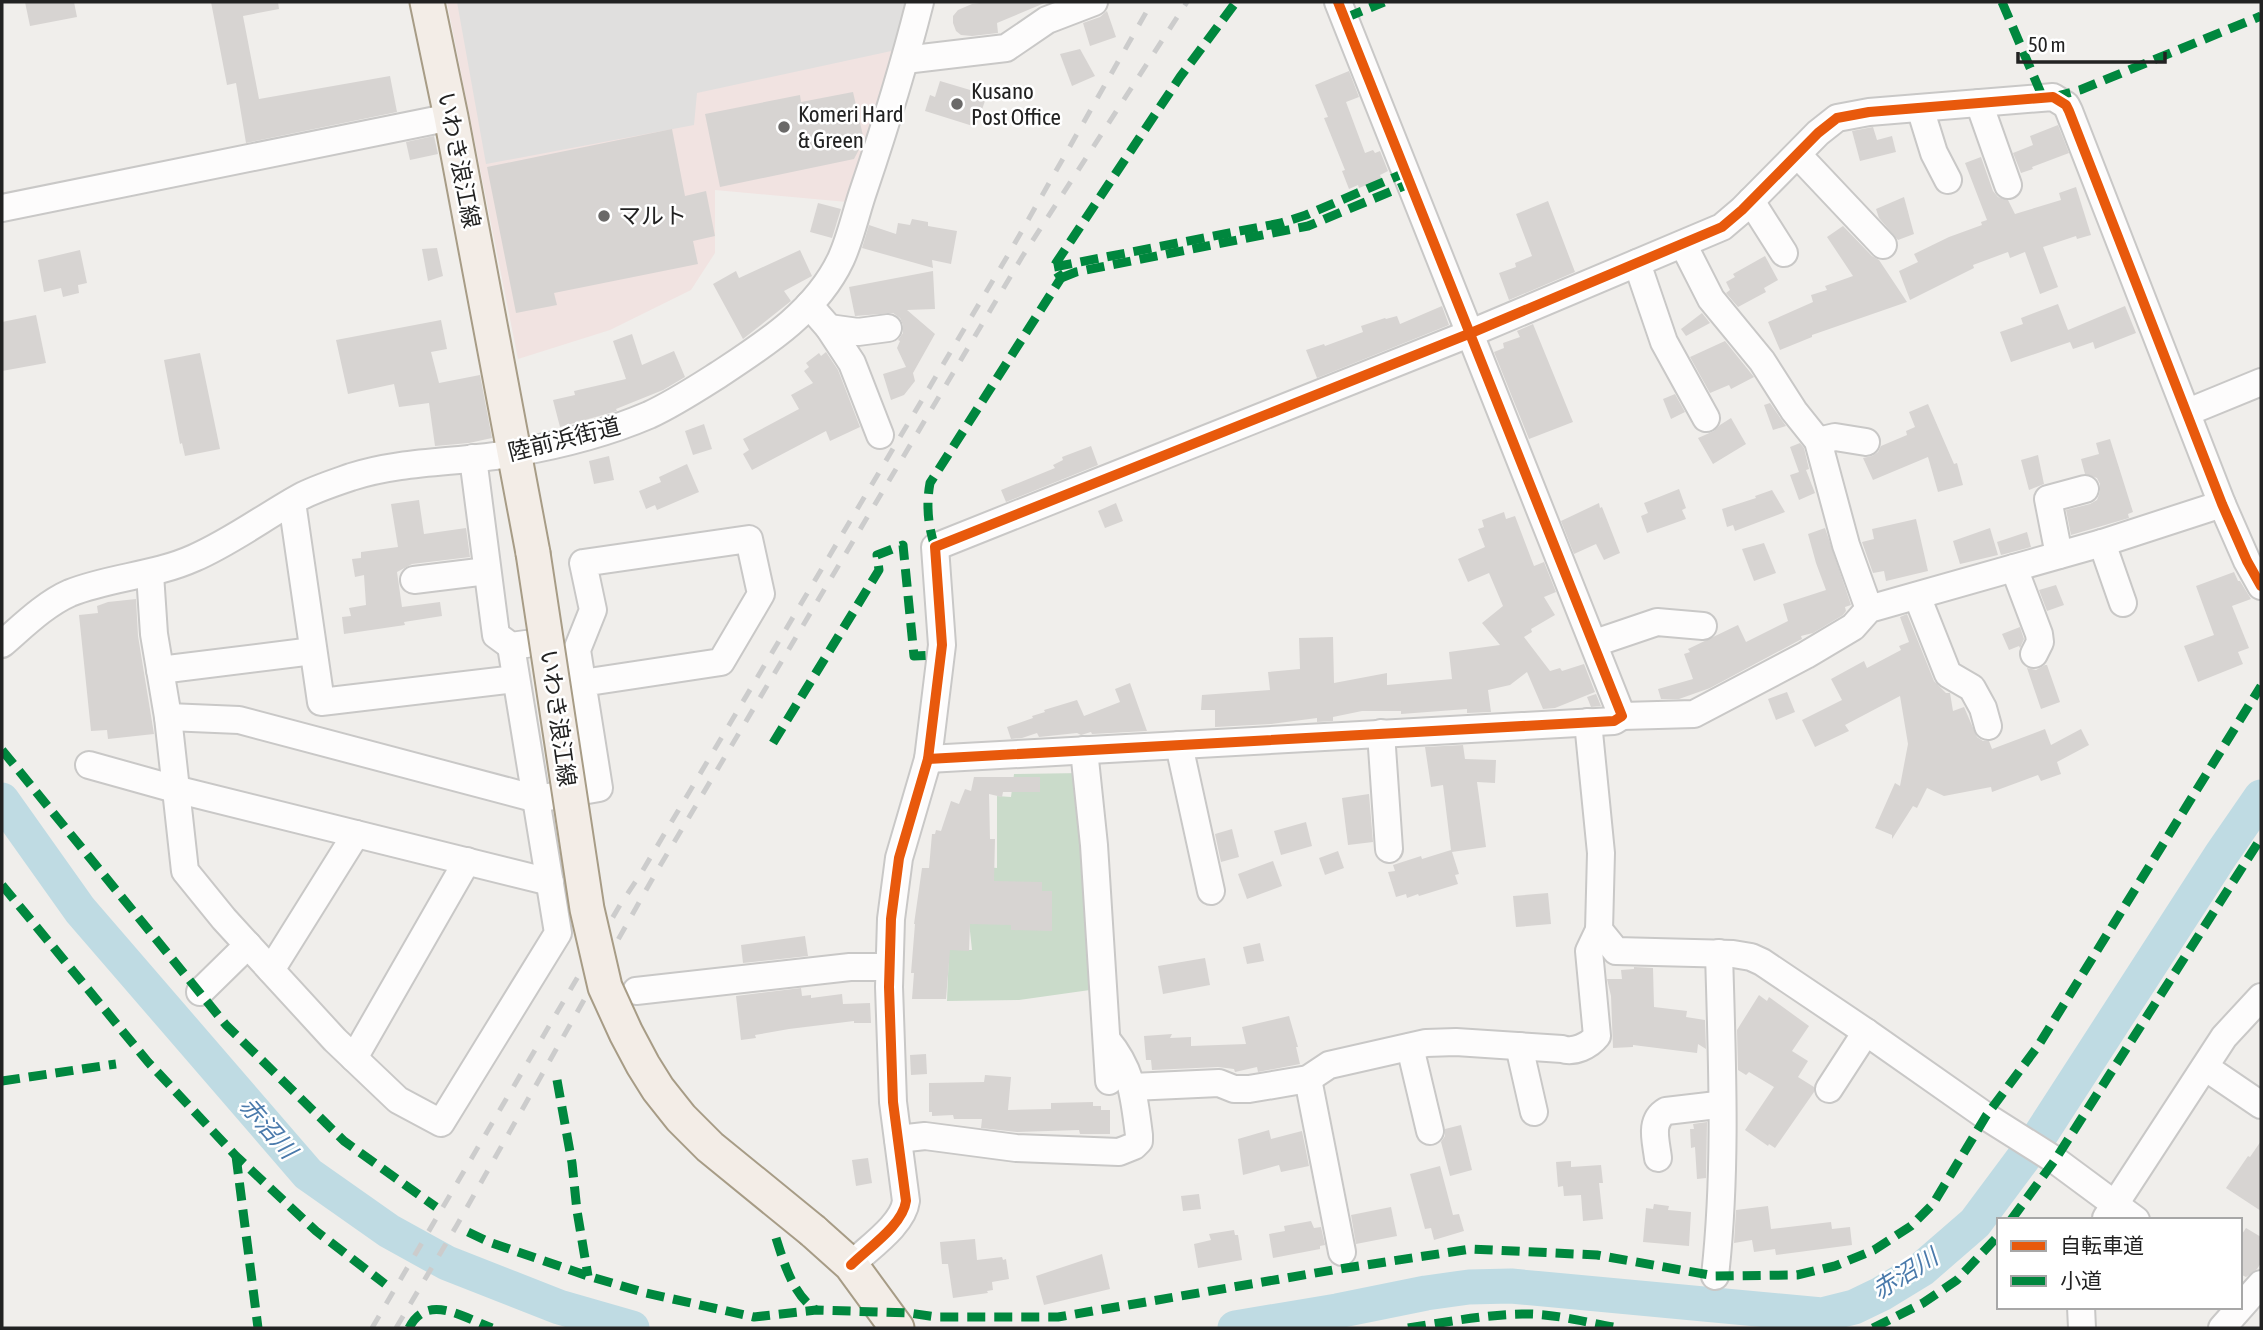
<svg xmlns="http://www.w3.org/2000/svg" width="2263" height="1330" font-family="'Asap Condensed','Noto Sans JP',sans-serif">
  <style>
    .commercial { fill: #f1e3e1 }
    .cemetery { fill: #cadbca }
    .parking { fill: #e0dfde }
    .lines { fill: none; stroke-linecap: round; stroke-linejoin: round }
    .river { stroke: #bfdbe3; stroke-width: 35 }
    .building { fill: #d7d4d2 }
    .minor-casing { stroke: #c9c8c7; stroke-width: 30 }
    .major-casing { stroke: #a79c86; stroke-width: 37 }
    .minor { stroke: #fdfcfc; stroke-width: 26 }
    .major { stroke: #f3ede7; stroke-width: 33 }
    .rail { stroke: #ccc; stroke-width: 5; stroke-dasharray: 14 14; stroke-linecap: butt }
    .major-bridge-casing { stroke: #a79c86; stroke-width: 37; stroke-linecap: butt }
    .major-bridge { stroke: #f3ede7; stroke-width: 33 }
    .quiet { stroke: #00873e; stroke-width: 9; stroke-dasharray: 18 9; stroke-linecap: butt }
    .cycleway-casing { stroke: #fff; stroke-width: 15 }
    .cycleway { stroke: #e8590c; stroke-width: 10 }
    .poi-dot { fill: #6a6968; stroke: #fff; stroke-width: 2.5 }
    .labels { text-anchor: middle; stroke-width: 5; stroke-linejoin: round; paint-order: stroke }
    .poi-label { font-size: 23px; fill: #222; stroke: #fff; text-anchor: start }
    .street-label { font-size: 23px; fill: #222; stroke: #fff }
    .water-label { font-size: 24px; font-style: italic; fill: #4a7aab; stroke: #fff }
  </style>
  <rect width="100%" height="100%" fill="#f0eeeb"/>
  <polygon class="commercial" points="447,2 907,2 896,50 847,202 715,190 715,253 691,290 610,330 518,359"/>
  <polygon class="cemetery" points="1083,773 1097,989 1019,1000 947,1001 949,950 972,950 969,922 977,866 997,868 997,796 1011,797 1014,774"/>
  <polygon class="parking" points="457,2 907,2 896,50 697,93 694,125 486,164"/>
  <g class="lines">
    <g class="river">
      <polyline points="2,800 80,910 308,1174 389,1231 447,1263 559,1307 632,1328"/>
      <polyline points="1235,1328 1337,1311 1426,1293 1469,1287 1511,1286 1822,1315 1854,1307 1881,1294 1922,1269 1975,1223 2039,1137 2221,855 2261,797"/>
    </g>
  </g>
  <g class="building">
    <polygon points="25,2 74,2 77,17 30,26"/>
    <polygon points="211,2 278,2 279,9 243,16 259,99 390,76 397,112 246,143 236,83 227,85"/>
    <polygon points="988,2 1047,2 997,23 998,33 972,36 961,35 956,31 953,23 953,16 958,10 972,4"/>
    <polygon points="1107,11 1116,37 1090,46 1083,23 1100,17"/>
    <polygon points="1080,49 1095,76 1072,86 1060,54"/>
    <polygon points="1349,71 1359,97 1346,102 1365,153 1373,150 1375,153 1380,151 1388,171 1380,175 1382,179 1359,188 1358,185 1349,189 1342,171 1345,170 1324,118 1328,117 1315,85"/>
    <polygon points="940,81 987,95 976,127 925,111 930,95 935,97"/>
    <polygon points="853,92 864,140 854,159 720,187 705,114 800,95 801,102"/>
    <polygon points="2058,125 2069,153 2032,167 2033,169 2021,173 2013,153 2033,145 2030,136"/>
    <polygon points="1873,127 1877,140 1892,136 1896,152 1860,161 1852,131"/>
    <polygon points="672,129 685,196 706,191 715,236 693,241 698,264 554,293 557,305 516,313 487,167"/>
    <polygon points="434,136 438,154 410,160 406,142"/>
    <polygon points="1981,157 1993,191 1998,197 2008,200 2015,214 2061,200 2059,193 2076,187 2091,235 2077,239 2076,236 2043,247 2058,287 2040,294 2025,252 2010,258 2008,252 1973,265 1974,268 1910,300 1899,271 1918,262 1914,254 1949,237 1982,225 1981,222 1987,220 1965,163"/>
    <polygon points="1904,197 1914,234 1898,240 1879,218 1876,209"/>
    <polygon points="1548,201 1575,272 1509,300 1499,273 1516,267 1515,263 1532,256 1516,214"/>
    <polygon points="818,203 841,209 832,238 810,232"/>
    <polygon points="912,219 928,222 928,226 957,231 951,264 932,260 933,268 862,248 869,225 896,234 898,223 910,225"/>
    <polygon points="1843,226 1872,256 1879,260 1907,302 1812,335 1812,337 1780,350 1768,322 1813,302 1811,295 1827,290 1825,286 1853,276 1827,237"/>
    <polygon points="437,248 443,276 428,281 422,249"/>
    <polygon points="80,250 87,283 78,285 79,293 63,297 61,288 44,292 38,260"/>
    <polygon points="800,250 812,276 784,291 791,301 743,339 713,284 736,271 739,278"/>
    <polygon points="1765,256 1778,280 1764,288 1766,292 1738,307 1726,293 1730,290 1726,282 1735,277 1733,274"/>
    <polygon points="933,271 935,309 907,310 935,334 913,373 915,381 904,395 891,400 883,374 906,367 897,348 900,341 898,340 903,333 903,325 900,318 893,313 855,316 849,287"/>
    <polygon points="2058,304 2068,330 2125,306 2136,333 2095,349 2093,342 2073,349 2070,342 2011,362 2000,332 2023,324 2021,318"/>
    <polygon points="1442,306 1449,325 1317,378 1306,350 1324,344 1325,346 1363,332 1361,326 1385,318 1386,319 1397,316 1400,324"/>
    <polygon points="1702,313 1710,323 1686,336 1681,329"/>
    <polygon points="36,315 46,363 2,371 2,322"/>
    <polygon points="441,320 447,349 431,352 439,383 480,375 492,438 469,443 435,446 429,403 399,407 394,384 348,394 336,340"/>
    <polygon points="1533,324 1573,422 1529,439 1494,352 1504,348 1503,343 1520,337 1517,331"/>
    <polygon points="632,334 642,365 674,351 685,377 663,390 616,409 617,411 560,427 553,400 575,395 574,391 626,379 613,341"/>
    <polygon points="1725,341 1754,377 1731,389 1729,385 1710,393 1690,357"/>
    <polygon points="826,352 838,370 860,427 830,441 826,431 752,470 743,454 749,450 743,439 799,409 791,395 813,383 804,371 809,367 806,363 819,353 821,356"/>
    <polygon points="200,353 220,449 185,456 182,443 180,444 164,360"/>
    <polygon points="1675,394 1685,412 1671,419 1663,399"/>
    <polygon points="1770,403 1781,419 1786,426 1773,430 1764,405"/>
    <polygon points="1928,404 1954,464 1957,463 1963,485 1938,492 1928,457 1873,480 1863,458 1872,456 1878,452 1881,446 1907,435 1906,431 1915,427 1909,412"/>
    <polygon points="1731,418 1746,444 1713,464 1698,438 1714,431 1720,425"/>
    <polygon points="704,424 712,449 693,455 685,431"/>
    <polygon points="2110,439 2133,512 2128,514 2129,518 2071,535 2066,510 2090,504 2097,500 2100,492 2100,484 2097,478 2085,474 2081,459 2099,454 2096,443"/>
    <polygon points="1800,443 1804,448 1809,469 1806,470 1815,493 1799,500 1790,475 1799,472 1790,447"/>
    <polygon points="1091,446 1098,465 1006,502 1001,490 1055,468 1053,465 1063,460 1062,457"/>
    <polygon points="2038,455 2044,484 2029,490 2021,460"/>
    <polygon points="609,456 614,480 594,484 589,461"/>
    <polygon points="687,464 699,492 657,510 655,505 646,509 639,491 661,482 659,477"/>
    <polygon points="1679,489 1686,508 1682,510 1686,519 1647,533 1641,516 1648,513 1644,503"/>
    <polygon points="1772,490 1785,512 1735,531 1733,525 1727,527 1722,509 1756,498 1755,496"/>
    <polygon points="419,500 424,534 466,528 470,557 412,564 397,572 402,607 440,602 442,616 404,622 405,625 344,634 342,617 351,616 349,608 366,605 364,575 355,577 352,559 361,558 361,552 398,547 391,504"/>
    <polygon points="1116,503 1123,521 1105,528 1098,511"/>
    <polygon points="1599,503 1600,508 1602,507 1620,553 1604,560 1596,544 1574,554 1561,521"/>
    <polygon points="1504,512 1506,519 1515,516 1534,566 1544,562 1556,592 1544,597 1555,615 1531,629 1532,632 1524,637 1550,671 1560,668 1562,671 1584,664 1595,692 1555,708 1543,709 1527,672 1510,685 1488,690 1491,712 1467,713 1467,709 1401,714 1401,711 1362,711 1333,717 1333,721 1317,722 1317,718 1271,724 1215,727 1215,710 1201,710 1202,695 1270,690 1268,672 1300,669 1299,638 1333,637 1334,683 1387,673 1387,685 1452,679 1449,652 1500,645 1482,623 1503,606 1489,573 1468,582 1458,559 1485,547 1478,529 1484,527 1482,520"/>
    <polygon points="1916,519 1928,571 1886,581 1884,571 1873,573 1862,542 1874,539 1872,529"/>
    <polygon points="1825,528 1851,605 1845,607 1846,611 1843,615 1813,633 1801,636 1802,639 1798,641 1710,688 1679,699 1661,699 1658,689 1693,679 1684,654 1690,652 1688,649 1738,625 1746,642 1788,621 1783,604 1826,590 1816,563 1808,534"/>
    <polygon points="1990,528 1998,555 1960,564 1953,541"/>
    <polygon points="2027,532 2031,547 2001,555 1997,542"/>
    <polygon points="1764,543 1776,573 1754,581 1742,549"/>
    <polygon points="2234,572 2238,581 2240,581 2251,599 2232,606 2249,648 2238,652 2243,664 2198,682 2184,646 2214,635 2196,586"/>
    <polygon points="2056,585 2064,605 2047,611 2039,590"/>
    <polygon points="136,599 138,636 154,734 108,739 107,730 91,731 79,615 98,613 97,606 108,602"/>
    <polygon points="1907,614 1934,681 1946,693 1950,693 1953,711 1964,707 1977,737 1983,741 1989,741 1992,749 2045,729 2051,745 2081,729 2089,745 2057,762 2061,774 2041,781 2038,775 1992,792 1991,787 1944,796 1927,788 1917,808 1913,806 1892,839 1892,835 1875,828 1895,783 1900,786 1908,744 1900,696 1845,725 1849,731 1815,747 1802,720 1842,700 1831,679 1864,661 1867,668 1901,650 1899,646 1909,642 1900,617"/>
    <polygon points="2020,627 2024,639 2020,648 2019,646 2009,650 2002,634"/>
    <polygon points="2045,665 2047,665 2060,702 2041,709 2027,668 2036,670"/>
    <polygon points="1130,683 1147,731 1092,734 1091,732 1081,735 1077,733 1039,737 1037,733 1022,738 1011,739 1007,727 1033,718 1032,716 1045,712 1044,710 1077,700 1084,716 1120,702 1115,689"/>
    <polygon points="1787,692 1795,712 1776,720 1768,699"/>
    <polygon points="1596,694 1601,706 1591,707 1587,697"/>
    <polygon points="1463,745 1465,759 1496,760 1495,783 1477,782 1486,847 1452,852 1459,874 1455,875 1458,884 1419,896 1418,894 1407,898 1406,894 1396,897 1388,872 1395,871 1393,865 1421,856 1422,859 1451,850 1443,785 1431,787 1425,747"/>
    <polygon points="974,777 1040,777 1040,792 1003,792 1002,797 989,794 990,839 995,839 994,881 1042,882 1042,891 1052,891 1052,931 1011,930 1011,925 970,924 969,951 950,950 946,999 912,999 914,973 911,973 915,924 914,924 922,868 929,868 932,834 935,834 936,830 941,831 951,801 959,804 965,789 971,791"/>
    <polygon points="1369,794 1373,842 1348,845 1342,798"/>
    <polygon points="1306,822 1312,846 1281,855 1274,831"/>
    <polygon points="1232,829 1239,857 1221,862 1215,834"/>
    <polygon points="1338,851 1344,868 1325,875 1319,858"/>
    <polygon points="1273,861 1282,886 1247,899 1238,874"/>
    <polygon points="1548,893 1551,924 1516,927 1513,896"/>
    <polygon points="805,936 808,956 743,963 741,945"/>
    <polygon points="1260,943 1264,961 1247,964 1243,947"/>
    <polygon points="1205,958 1210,985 1163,994 1158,966"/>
    <polygon points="1634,967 1653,968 1654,1007 1687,1011 1686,1017 1705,1020 1706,1049 1698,1044 1697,1053 1633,1045 1633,1047 1613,1048 1611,996 1607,979 1622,979 1621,970 1634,969"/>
    <polygon points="801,988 802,996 811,995 811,998 842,994 843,1004 870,1003 871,1023 854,1023 854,1021 789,1029 755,1035 756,1038 741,1040 736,996"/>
    <polygon points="1759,995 1767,1001 1769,997 1809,1026 1792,1051 1808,1061 1798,1077 1814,1087 1814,1092 1775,1148 1769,1144 1768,1146 1745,1130 1774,1087 1749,1072 1746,1075 1738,1070 1737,1030"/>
    <polygon points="1289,1016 1298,1047 1296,1047 1300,1064 1258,1072 1257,1067 1235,1072 1234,1069 1218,1067 1152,1070 1151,1060 1146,1060 1144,1036 1172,1034 1170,1038 1191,1037 1191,1046 1246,1044 1242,1027"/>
    <polygon points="926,1054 927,1074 911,1075 910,1055"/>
    <polygon points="985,1075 1011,1077 1008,1110 1051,1109 1051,1103 1093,1102 1093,1106 1101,1106 1101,1110 1110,1110 1110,1134 1080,1134 1079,1130 1017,1132 981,1128 982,1119 954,1119 953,1115 932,1116 932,1112 929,1112 929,1083 984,1082"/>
    <polygon points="1707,1122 1706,1178 1697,1179 1695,1147 1691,1148 1690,1129 1694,1129 1693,1124"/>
    <polygon points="1461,1125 1472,1170 1450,1176 1441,1142 1445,1136 1445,1129"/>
    <polygon points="1269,1130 1271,1139 1302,1131 1309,1166 1281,1172 1279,1165 1243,1175 1238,1139"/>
    <polygon points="2261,1141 2261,1211 2226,1188 2248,1156 2250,1157"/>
    <polygon points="868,1158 872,1183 856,1186 852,1160"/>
    <polygon points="1571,1161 1571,1167 1601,1165 1603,1183 1599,1183 1603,1219 1583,1221 1581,1195 1564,1196 1563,1186 1558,1187 1556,1162"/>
    <polygon points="1440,1166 1453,1215 1459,1214 1464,1231 1434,1240 1431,1228 1425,1229 1410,1174"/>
    <polygon points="1199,1194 1201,1209 1183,1211 1181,1196"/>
    <polygon points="1654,1204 1669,1206 1668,1210 1691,1212 1689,1246 1643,1242 1646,1208 1653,1209"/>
    <polygon points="1768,1206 1771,1229 1831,1222 1832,1229 1850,1227 1852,1245 1776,1255 1775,1249 1754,1252 1752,1240 1734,1243 1736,1210"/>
    <polygon points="1391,1207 1397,1236 1356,1244 1351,1215"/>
    <polygon points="1311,1221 1314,1228 1321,1227 1325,1245 1320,1246 1320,1249 1273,1258 1269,1234 1285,1231 1284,1226"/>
    <polygon points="2246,1228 2261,1237 2261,1263 2257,1269 2246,1277 2240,1274 2240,1237"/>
    <polygon points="1234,1230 1235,1235 1238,1235 1242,1260 1198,1268 1194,1244 1211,1240 1209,1234"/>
    <polygon points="975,1239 977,1260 1002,1257 1003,1260 1006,1259 1009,1279 992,1282 993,1290 987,1291 988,1293 953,1298 948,1264 942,1264 940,1242"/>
    <polygon points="1102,1254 1110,1289 1044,1305 1036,1276"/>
  </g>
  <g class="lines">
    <g class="minor-casing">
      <g id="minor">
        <polyline points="905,60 1006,48 1047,20 1094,2"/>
        <polyline points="1979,103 2008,185"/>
        <polyline points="1920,108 1934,153 1948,180"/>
        <polyline points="1798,155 1883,245"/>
        <polyline points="1751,201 1784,253"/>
        <polyline points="2,208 451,117"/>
        <polyline points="1683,244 1711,299 1762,361 1794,411 1818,441 1846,545 1869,609"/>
        <polyline points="1637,263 1664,342 1706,418"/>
        <polyline points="809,305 829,328 852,363 880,435"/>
        <polyline points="829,328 858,332 888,328"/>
        <polyline points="2188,412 2261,382"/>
        <polyline points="1818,441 1835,437 1866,442"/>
        <polyline points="473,458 496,635 511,646 526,644"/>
        <polyline points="292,502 321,702 515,679"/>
        <polyline points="2102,543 2123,603"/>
        <polyline points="2059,555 2048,499 2085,489"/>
        <polyline points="2014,568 2039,634 2040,642 2034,654"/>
        <polyline points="150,574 154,634 168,717 185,871 224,919 335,1040 398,1100 441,1123 558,933 511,646"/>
        <polyline points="414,580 487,571"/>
        <polyline points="1917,596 1948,674 1972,688 1983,708 1988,726"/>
        <polyline points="1595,643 1657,622 1703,626"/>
        <path d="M2 644C23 626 45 604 70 593 110 577 154 576 194 558 231 542 264 517 300 497 315 489 334 483 351 477 404 460 460 463 514 453 560 445 607 433 649 415 673 404 696 389 718 375 765 344 816 312 841 259 851 237 856 212 864 189 885 127 904 65 920 2"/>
        <polyline points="160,670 313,651"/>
        <polyline points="1622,716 1694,714 1806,655 1853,627 1869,609 2102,543 2222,504"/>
        <polyline points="168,717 239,720 537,799 599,788 577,650 593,610 583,563 749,539 761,594 721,662 582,683"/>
        <polyline points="1588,722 1601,853 1599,930 1616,951 1733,954 1751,957 1762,962 1866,1032 1990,1119 2055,1160 2136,1220"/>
        <polyline points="1381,733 1389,849"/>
        <polyline points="1179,745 1211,891"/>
        <polyline points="1084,750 1094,845 1109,1081"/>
        <polyline points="928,759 1614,721 1622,716 1338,2"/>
        <polyline points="89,765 175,789 550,882"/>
        <polyline points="271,970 356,834"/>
        <polyline points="636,991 850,967 889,967"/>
        <polyline points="200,992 248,945"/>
        <polyline points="1519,1046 1534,1112"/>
        <polyline points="1410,1047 1430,1131"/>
        <polyline points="354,1058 467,861"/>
        <polyline points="2205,1067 2261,1105"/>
        <polyline points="1308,1079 1342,1252"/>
        <path d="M1132 1087 1219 1083 1234 1089H1249L1308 1079 1329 1065 1426 1043 1456 1042 1562 1049C1574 1053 1589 1046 1597 1036L1589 951 1599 930"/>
        <polyline points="1829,1089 1866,1032"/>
        <path d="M898 1139 925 1136 1016 1148 1119 1152 1134 1146 1139 1141V1135C1134 1098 1133 1071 1107 1040"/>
        <path d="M1658 1158C1656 1141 1649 1121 1666 1111L1717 1105 1722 1101"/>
        <polyline points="2106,1218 2224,1037 2261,997"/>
        <path d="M851 1265C868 1248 903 1225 906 1201L893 1102 889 987 891 919 899 858 928 759 942 645 935 547 1471 333 1722 227 1742 210 1818 133 1837 118 1869 112 2053 97 2066 105 2069 111 2222 504 2247 561 2261 586"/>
        <path d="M1715 1276C1727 1168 1722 1061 1719 953"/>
        <polyline points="2081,1307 2082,1328"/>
        <polyline points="2222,1328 2261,1284"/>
      </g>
    </g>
    <g class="major-casing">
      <g id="major">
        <polyline points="427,2 451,117 533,553"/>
        <polyline points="813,1231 851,1265 897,1328"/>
      </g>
    </g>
    <use href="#minor" class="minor"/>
    <use href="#major" class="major"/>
    <g class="rail">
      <polyline points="372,1328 620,905 640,875 1011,250 1152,2"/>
      <polyline points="396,1328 457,1225 654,876 890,479 1022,257 1187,2"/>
    </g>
    <g class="major-bridge-casing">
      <polyline id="major-bridge" points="533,553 587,909 605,987 626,1033 643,1065 658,1089 681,1118 710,1147 813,1231"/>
    </g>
    <use href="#major-bridge" class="major-bridge"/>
    <g class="quiet">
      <polyline points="2002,2 2043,98"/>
      <polyline points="1345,18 1384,2"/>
      <polyline points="2053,97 2080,90 2261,16"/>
      <polyline points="1054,267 1281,223 1306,215 1407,172"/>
      <polyline points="1061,278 1076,272 1308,226 1411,183"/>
      <path d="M935 547C928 526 926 505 930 483L1061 278 1054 267 1056 263 1180 77 1236 2"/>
      <polyline points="773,743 879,570 877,555 903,545 914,656 941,655"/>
      <polyline points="2,750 226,1025 344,1141 436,1207"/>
      <polyline points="2,885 148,1062 236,1156 316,1231 385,1284"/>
      <polyline points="557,1080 572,1163 577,1211 588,1276"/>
      <polyline points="2,1081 116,1064"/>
      <polyline points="236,1156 258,1328"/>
      <polyline points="2011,1220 2055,1160 2261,838"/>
      <polyline points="468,1232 489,1242 588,1276 646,1293 754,1317 816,1310 909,1313 937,1317 1058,1317 1333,1270 1471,1249 1597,1255 1715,1276 1797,1275 1835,1266 1874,1250 1911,1226 1933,1204 1986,1116 2038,1046 2261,686"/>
      <path d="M776 1238C784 1263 793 1295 816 1310"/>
      <path d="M409 1328C427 1292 464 1318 492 1328"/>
      <path d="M1408 1328C1446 1322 1484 1315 1522 1314 1554 1313 1588 1323 1619 1328"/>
      <polyline points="1873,1328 1923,1303 1957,1280 1999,1235"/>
    </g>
    <g class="cycleway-casing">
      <g id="cycleway">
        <polyline points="928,759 1614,721 1622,716 1338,2"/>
        <path d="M851 1265C868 1248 903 1225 906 1201L893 1102 889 987 891 919 899 858 928 759 942 645 935 547 1471 333 1722 227 1742 210 1818 133 1837 118 1869 112 2053 97 2066 105 2069 111 2222 504 2247 561 2261 586"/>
      </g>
    </g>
    <use href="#cycleway" class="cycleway"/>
  </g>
  <g class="poi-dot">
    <circle cx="957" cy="104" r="7"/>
    <circle cx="784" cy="127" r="7"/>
    <circle cx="604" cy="216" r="7"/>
  </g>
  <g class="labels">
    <g class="poi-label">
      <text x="971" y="99">Kusano<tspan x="971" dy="26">Post Office</tspan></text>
      <text x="798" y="122">Komeri Hard<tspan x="798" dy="26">&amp; Green</tspan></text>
      <text x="618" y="224">マルト</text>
    </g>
    <g class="street-label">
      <text transform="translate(459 160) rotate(79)" y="8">いわき浪江線</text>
      <text transform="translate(564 439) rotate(-14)" y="8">陸前浜街道</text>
      <text transform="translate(558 718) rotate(82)" y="8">いわき浪江線</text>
    </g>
    <g class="water-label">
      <text transform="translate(268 1128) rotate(49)" y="8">赤沼川</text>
      <text transform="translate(1905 1274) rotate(-32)" y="8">赤沼川</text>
    </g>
  </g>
  <rect width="2263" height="1330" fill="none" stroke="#222222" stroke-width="7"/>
  <rect x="1997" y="1218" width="245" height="91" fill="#ffffff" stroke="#a7a7a7" stroke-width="2"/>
  <rect x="2011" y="1241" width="35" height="10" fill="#e8590c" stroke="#a7a7a7" stroke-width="2"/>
  <text x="2060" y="1253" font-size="21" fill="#222222">自転車道</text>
  <rect x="2011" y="1276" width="35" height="10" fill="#00873e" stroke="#a7a7a7" stroke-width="2"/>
  <text x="2060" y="1288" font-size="21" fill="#222222">小道</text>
  <path d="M2018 52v10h147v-10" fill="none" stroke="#222222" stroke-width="3.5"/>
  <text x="2028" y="52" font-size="21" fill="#222222" stroke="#ffffff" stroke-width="5" paint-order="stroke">50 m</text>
</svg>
